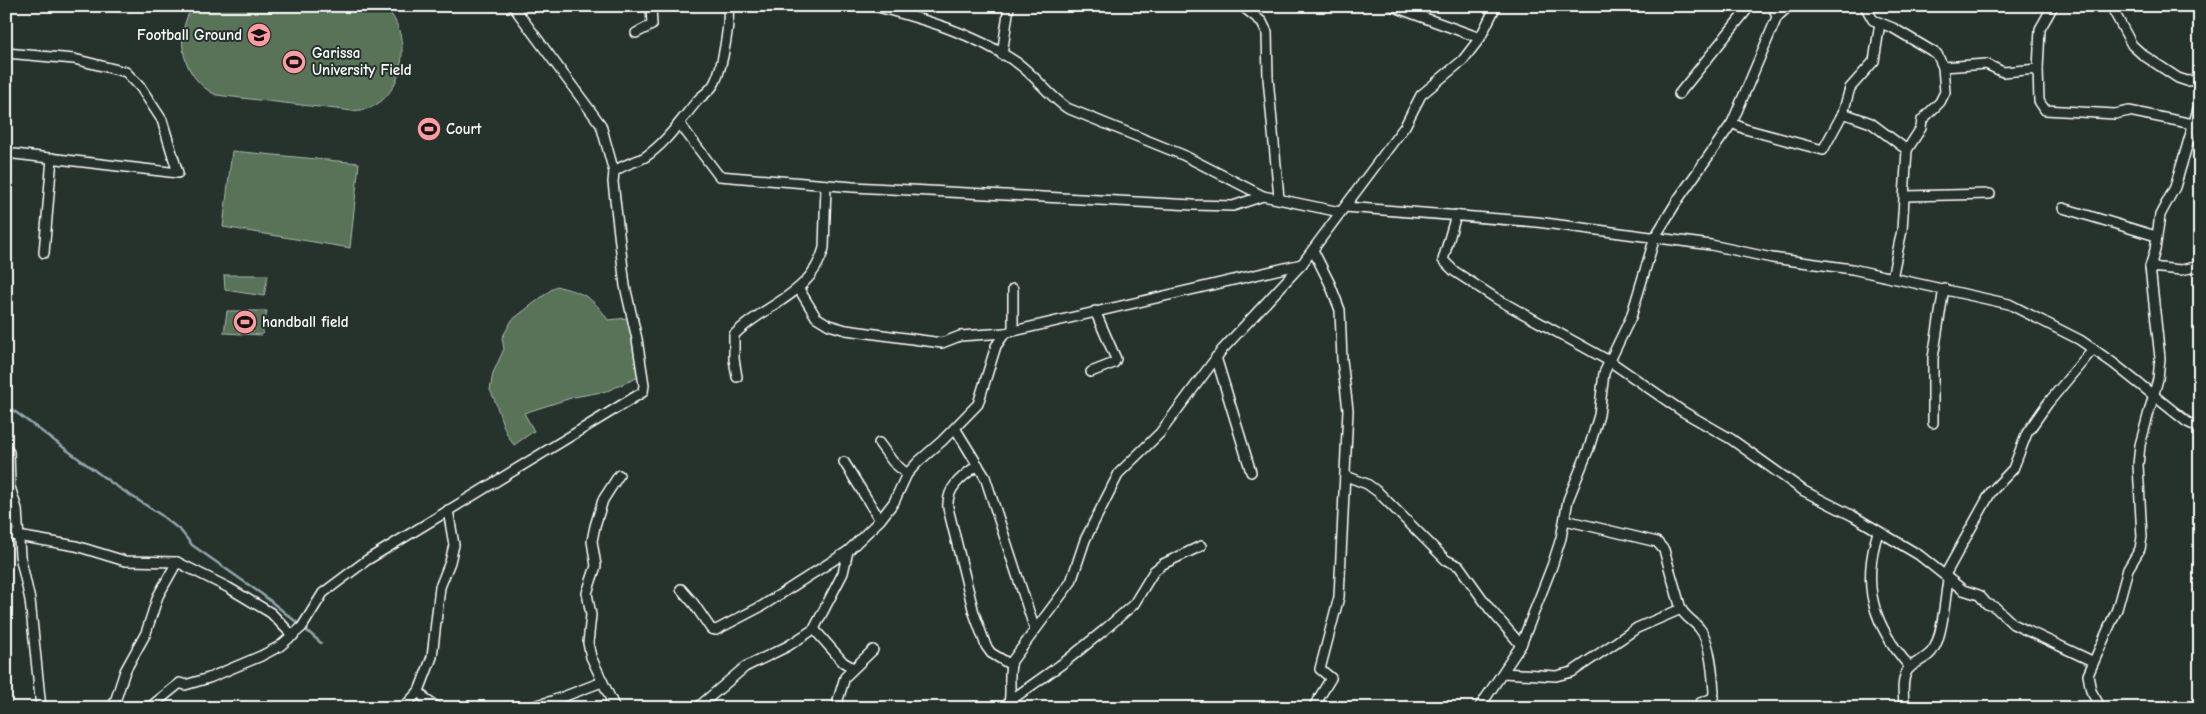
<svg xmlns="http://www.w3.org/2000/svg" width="2206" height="714" font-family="'Comic Neue',sans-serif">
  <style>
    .built { fill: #3a4138 }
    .green { fill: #597359; stroke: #acb9ac }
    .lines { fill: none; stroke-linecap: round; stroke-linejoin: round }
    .stream { stroke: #93a6aa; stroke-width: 2.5 }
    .street-casing { stroke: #fff; stroke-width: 12 }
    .street { stroke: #26332d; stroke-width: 9 }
    .labels { text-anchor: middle; stroke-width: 4; stroke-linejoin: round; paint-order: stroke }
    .poi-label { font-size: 15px; font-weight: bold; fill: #fff; stroke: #26332d; text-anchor: start }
  </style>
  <rect width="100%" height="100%" fill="#26332d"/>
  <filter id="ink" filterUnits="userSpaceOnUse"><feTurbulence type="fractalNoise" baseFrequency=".02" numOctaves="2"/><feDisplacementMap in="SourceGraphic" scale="10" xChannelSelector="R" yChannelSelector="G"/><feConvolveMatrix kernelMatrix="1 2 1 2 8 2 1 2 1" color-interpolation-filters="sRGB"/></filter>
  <g filter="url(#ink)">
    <polygon class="built" points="47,6 132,6 131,15"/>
    <g class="green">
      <path d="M193 6H384C412 31 407 90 372 107 366 110 359 110 353 111L216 95C182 78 173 36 193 6Z"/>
      <polygon points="232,151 359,163 350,248 223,227"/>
      <polygon points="224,275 268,275 264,296 225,290"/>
      <path d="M556 286C583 293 592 296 608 320L638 317 646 374 607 391 574 397 524 413 534 431 514 445C501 430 500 408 490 390L493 373 504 349 502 338 512 320Z"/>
      <polygon points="227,311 267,311 262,335 224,333"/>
    </g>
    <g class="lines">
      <g class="stream">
        <polyline points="6,405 113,484 161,515 181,531 192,545 263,595 300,625"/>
        <polyline points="305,629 321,643"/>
      </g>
      <g class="street-casing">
        <g id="street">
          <polyline points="513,6 601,125 614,172"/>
          <path d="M874 6C923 19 973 33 1016 62 1035 75 1048 95 1067 108L1183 155 1263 196 1340 212"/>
          <polyline points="1242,6 1262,22 1267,32 1268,78 1279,198"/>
          <polyline points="1392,6 1480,38"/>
          <polyline points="1773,6 1777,17"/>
          <polyline points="1865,6 1873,20 1893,28 1937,54 1943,67 1945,92 1940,102 1922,120 1921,128 1907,150 1902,230 1892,278"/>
          <polyline points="2053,6 2040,29 2038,69 2039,101 2045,110 2115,114 2129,111 2193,124"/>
          <polyline points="2111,6 2132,45 2143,55 2178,78 2187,81 2200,80"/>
          <polyline points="636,33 652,25 651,6"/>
          <polyline points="6,53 74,59 126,72 141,88 162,120 178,173 6,153"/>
          <polyline points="1002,55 1009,6"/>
          <polyline points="1943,67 1986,64 2003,72 2038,69"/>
          <polyline points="1679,94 1750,6"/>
          <polyline points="1843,113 1850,88 1874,61 1880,23"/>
          <polyline points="1732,123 1745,129 1823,150 1843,113 1871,123 1907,150"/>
          <polyline points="680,124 719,176 853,187 1193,205 1233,206 1263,196"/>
          <polyline points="1906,196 1990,194"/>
          <polyline points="1345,207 1537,222 1711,245 1772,258 1852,269 2009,304 2080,340 2113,363 2187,422 2200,428"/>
          <polyline points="2063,208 2156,236"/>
          <polyline points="1456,215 1443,260 1454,271 1497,299 1611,362 1682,411 1731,439 1804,491 1853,516 1919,555 1963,590 1979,595 1987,604 1995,607 2013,624 2092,661"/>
          <polyline points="1313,250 1330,284 1340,310 1342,360 1348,410 1339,597 1320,669 1331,678 1313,708"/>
          <polyline points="44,253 52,158"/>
          <polyline points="2150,267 2181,270 2200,266"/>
          <polyline points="799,289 816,317 829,325 846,330 942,343 960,336 1005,333"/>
          <polyline points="1013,330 1013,289"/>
          <polyline points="1216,357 1251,472"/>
          <polyline points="1091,372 1114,363 1116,359 1095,311"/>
          <path d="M737 377 734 359V335C764 304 811 296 824 248L826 185"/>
          <polyline points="1933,423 1933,358 1944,288"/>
          <polyline points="955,428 985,477 1035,630"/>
          <polyline points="879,443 893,462 907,474"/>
          <polyline points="9,452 10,487 17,509 20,556 30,600 41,708"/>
          <polyline points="844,462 880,520"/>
          <path d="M978 465C963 476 946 487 948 508L974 613 986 646 991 653 1011 665"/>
          <polyline points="1346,476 1367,484 1378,492 1446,560 1459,566 1489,608 1521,645"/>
          <polyline points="1565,520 1657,542 1664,550 1681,609"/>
          <path d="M1878 532C1861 586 1873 625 1910 667"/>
          <polyline points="6,534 76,546 125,561 177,562 229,588 271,613 293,636"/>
          <polyline points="1945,575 1991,492 2013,469 2027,433 2048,403 2093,349"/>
          <polyline points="681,589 694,604 711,629 716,630 762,606 848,551"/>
          <polyline points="814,629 843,662 853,668"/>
          <path d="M1503 673 1556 676 1572 672 1637 628 1681 609C1686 618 1694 621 1700 629 1710 641 1713 676 1714 692L1713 698 1700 703V708"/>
          <polyline points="419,691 426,700 439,708"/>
          <polyline points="838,700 845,677 873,650"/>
          <polyline points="1011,700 1066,661 1103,631 1134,604 1154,571 1163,564 1201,546"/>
          <polyline points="113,708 125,671 146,633 158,596 177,562"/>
          <path d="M149 708 180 683 185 685 209 678 261 656 280 646 302 627 323 593 367 560 643 392 644 385 637 339 625 286 613 182 614 172C623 164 634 163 645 157 666 143 681 120 697 101 703 94 711 91 715 82 723 66 730 23 728 6"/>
          <polyline points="403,708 419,691 432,657 440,587 450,562 454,545 448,510"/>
          <polyline points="526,708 552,701 602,682"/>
          <polyline points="615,708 591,657 588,643 591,615 587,593 596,566 592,541 595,526 603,500 619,475"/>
          <polyline points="697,708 745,667 788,646 814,629 843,573 848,551 880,520 894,502 907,474 918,462 942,441 978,404 996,346 1005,333 1302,264"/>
          <path d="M1008 708C1013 692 1007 676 1012 661L1071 582 1085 540 1119 473 1160 433 1222 350 1302 264 1405 126 1421 95 1463 60 1480 38 1496 6"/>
          <polyline points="1479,708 1521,645 1552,566 1561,538 1568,500 1589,448 1599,415 1604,373 1631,317 1655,237 1679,198 1732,123 1777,17 1789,6"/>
          <path d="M1904 708C1904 696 1901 684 1906 673 1911 661 1928 661 1934 648 1943 633 1945 598 1948 580"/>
          <polyline points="2101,708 2091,691 2088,675 2117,609 2128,569 2140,549 2142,537 2138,465 2140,445 2158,379 2160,358 2150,267 2155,250 2160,215 2175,187 2200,102"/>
        </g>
      </g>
      <use href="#street" class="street"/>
    </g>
  </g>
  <defs>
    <g id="school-disc" transform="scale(1.25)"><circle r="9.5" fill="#ff9aa2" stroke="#26332d"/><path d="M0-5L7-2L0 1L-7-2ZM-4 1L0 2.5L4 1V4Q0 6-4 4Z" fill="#111"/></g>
    <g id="stadium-disc" transform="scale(1.25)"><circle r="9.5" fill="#ff9aa2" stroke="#26332d"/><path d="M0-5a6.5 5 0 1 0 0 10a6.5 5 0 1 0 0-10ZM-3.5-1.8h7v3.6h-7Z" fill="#111"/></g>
  </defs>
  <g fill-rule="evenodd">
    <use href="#school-disc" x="259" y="35"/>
    <use href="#stadium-disc" x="294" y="62"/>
    <use href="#stadium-disc" x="429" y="129"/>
    <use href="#stadium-disc" x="245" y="322"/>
  </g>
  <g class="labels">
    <g class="poi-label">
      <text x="242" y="40" text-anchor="end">Football Ground</text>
      <text x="312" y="58">Garissa<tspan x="312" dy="17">University Field</tspan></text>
      <text x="446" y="134">Court</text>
      <text x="262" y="327">handball field</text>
    </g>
  </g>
  <rect width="2206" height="714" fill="none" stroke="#26332d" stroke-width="25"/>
  <rect x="12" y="12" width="2181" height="689" fill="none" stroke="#fff" stroke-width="2" filter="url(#ink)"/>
</svg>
